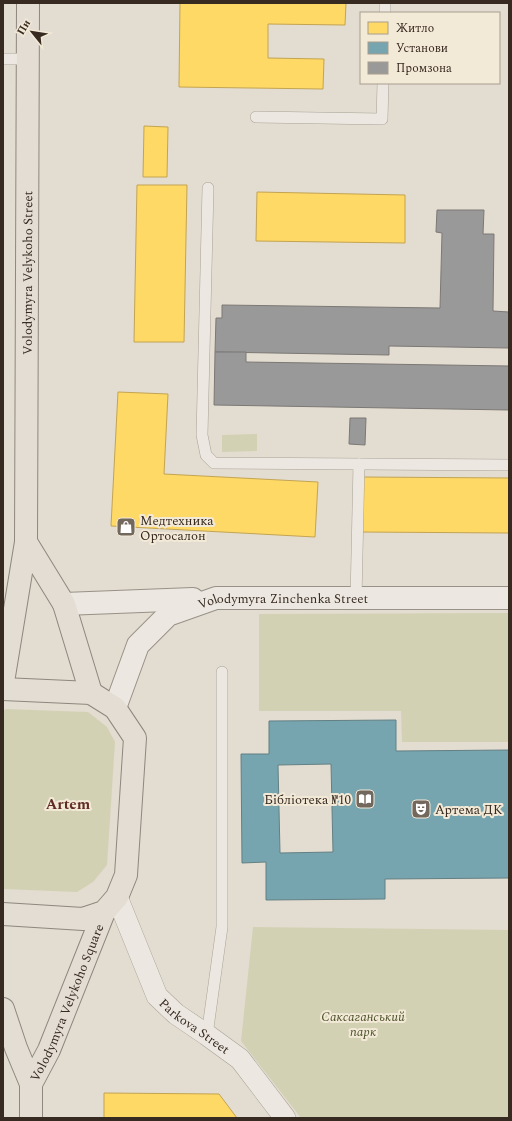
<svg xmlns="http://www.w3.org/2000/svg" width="512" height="1121" font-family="Spectral,serif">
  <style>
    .green { fill: #d3d1b4 }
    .homes { fill: #ffd966; stroke: #c3a451 }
    .public { fill: #76a5af; stroke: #638084; fill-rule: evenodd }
    .industry { fill: #999; stroke: #7c7875 }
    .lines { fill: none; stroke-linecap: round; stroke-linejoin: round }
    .lane-casing { stroke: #a9a298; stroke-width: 12 }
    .street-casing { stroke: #a9a298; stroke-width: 22 }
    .secondary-casing { stroke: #989188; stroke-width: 24 }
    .primary-casing { stroke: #8e877f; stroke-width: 24 }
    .lane { stroke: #ece8e1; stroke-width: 11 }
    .street { stroke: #ece8e1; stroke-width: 21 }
    .secondary { stroke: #ece8e1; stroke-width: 22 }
    .primary { stroke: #e3ddd3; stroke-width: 22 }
    .labels { text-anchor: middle; stroke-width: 4; stroke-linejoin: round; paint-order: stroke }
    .street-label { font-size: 13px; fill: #372a21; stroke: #f3e9d7 }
    .poi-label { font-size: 13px; fill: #372a21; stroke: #f3e9d7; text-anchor: start }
    .park-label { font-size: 13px; font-style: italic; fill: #4a5129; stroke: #f3e9d7 }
    .quarter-label { font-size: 15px; font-weight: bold; fill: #602d24; stroke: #f3e9d7 }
  </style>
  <rect width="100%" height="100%" fill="#e3dcd0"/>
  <g class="green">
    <polygon points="257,434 257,451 222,452 222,435"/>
    <polygon points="509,613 509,742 402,742 401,711 259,711 259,614"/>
    <polygon points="6,709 88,712 107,727 115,742 107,865 93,882 77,892 3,889 3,711"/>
    <polygon points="253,927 509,930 509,1118 301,1118 241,1041"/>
  </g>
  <g class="homes">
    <polygon points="180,3 346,3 345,25 268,24 268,58 324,59 323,89 179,87"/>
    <polygon points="144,126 168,127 167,177 143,177"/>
    <polygon points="137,185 187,185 184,342 134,342"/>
    <polygon points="257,192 405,195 405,243 256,241"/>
    <polygon points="118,392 168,394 164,474 318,482 315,537 111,526"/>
    <polygon points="363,477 509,478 509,533 362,532"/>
    <polygon points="104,1093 219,1094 237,1118 104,1118"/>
  </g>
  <path class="public" d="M396 720V751L509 750V878L385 879V899L266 900V862L242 863 241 754H269V721ZM331 764 333 852 280 853 278 765Z"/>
  <g class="industry">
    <polygon points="437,210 484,210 483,234 494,234 493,311 509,312 509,348 389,346 389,355 215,352 216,318 222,318 222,305 440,308 442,233 436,232"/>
    <polygon points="215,352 246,352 246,362 509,366 509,410 214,405"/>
    <polygon points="350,418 366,418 365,445 349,444"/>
  </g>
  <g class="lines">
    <g class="lane-casing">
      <g id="lane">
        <polyline points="385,13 385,3"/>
        <polyline points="3,59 28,59"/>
        <polyline points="256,117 382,119 383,83"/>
        <polyline points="208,188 202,435 206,455 214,463 509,465"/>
        <polyline points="356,599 359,464"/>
        <polyline points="207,1035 222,927 222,672"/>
      </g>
    </g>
    <g class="street-casing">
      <g id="street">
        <path id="s1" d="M117 897 157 996 176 1014 207 1035 240 1059 285 1118"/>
      </g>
    </g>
    <g class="secondary-casing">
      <g id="secondary">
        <polyline points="64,604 193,599"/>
        <path id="s2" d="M115 708 138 645 168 615 216 598H509"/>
      </g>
    </g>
    <g class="primary-casing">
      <g id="primary">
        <polyline points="26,542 64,604 91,693"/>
        <path id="s3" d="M3 682 26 542 28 3"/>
        <polyline points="3,689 91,693 115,708 135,738 126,875 117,897 104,912 83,919 3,914"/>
        <polyline points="3,1009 16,1048 31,1084 31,1118"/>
        <path id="s4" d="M31 1084 49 1050 104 912"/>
      </g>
    </g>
    <use href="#lane" class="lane"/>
    <use href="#street" class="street"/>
    <use href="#secondary" class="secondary"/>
    <use href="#primary" class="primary"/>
  </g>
  <defs>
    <g id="shop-square" transform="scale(1)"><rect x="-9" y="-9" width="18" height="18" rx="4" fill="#73685e" stroke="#f3e9d7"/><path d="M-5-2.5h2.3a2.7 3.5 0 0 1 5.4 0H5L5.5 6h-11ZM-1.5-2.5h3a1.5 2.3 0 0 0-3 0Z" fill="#fff"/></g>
    <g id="library-square" transform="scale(1)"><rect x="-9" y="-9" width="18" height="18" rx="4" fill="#73685e" stroke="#f3e9d7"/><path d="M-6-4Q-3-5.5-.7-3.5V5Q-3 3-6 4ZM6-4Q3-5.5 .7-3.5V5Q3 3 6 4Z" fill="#fff"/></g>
    <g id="theatre-square" transform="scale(1)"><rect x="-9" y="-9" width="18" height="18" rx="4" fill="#73685e" stroke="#f3e9d7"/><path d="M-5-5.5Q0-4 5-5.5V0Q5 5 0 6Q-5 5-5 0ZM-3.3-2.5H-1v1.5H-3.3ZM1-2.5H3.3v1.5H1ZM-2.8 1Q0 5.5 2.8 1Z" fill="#fff"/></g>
  </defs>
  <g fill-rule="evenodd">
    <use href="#shop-square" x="126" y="527"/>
    <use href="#library-square" x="365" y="799"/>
    <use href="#theatre-square" x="421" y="809"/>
  </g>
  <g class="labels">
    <g class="street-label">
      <text dy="5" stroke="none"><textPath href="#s3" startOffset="411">Volodymyra Velykoho Street</textPath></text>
      <text dy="5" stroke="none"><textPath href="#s2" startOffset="227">Volodymyra Zinchenka Street</textPath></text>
      <text dy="5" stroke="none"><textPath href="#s4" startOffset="89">Volodymyra Velykoho Square</textPath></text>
      <text dy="5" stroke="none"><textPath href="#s1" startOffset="155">Parkova Street</textPath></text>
    </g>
    <g class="poi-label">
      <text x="140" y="525">Медтехника<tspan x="140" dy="15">Ортосалон</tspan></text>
      <text x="351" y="804" text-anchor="end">Бібліотека №10</text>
      <text x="435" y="814">Артема ДК</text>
    </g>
    <g class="park-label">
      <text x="363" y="1021">Саксаганський<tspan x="363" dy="15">парк</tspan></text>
    </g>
    <g class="quarter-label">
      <text x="68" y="809">Artem</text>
    </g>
  </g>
  <rect width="512" height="1121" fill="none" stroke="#372a21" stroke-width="8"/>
  <rect x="360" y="12" width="140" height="72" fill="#f3e9d7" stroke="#a89d8e"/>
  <rect x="368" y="22" width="20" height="12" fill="#ffd966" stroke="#a89d8e"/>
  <text x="396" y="32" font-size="12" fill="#372a21">Житло</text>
  <rect x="368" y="42" width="20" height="12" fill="#76a5af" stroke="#a89d8e"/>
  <text x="396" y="52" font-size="12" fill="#372a21">Установи</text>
  <rect x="368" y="62" width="20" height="12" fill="#999999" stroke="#a89d8e"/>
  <text x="396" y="72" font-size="12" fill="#372a21">Промзона</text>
  <g transform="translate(32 32) rotate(300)" stroke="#f3e9d7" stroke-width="3" paint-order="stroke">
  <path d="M0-3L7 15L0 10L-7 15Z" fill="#372a21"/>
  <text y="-6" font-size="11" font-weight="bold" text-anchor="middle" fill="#372a21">Пн</text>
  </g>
</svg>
